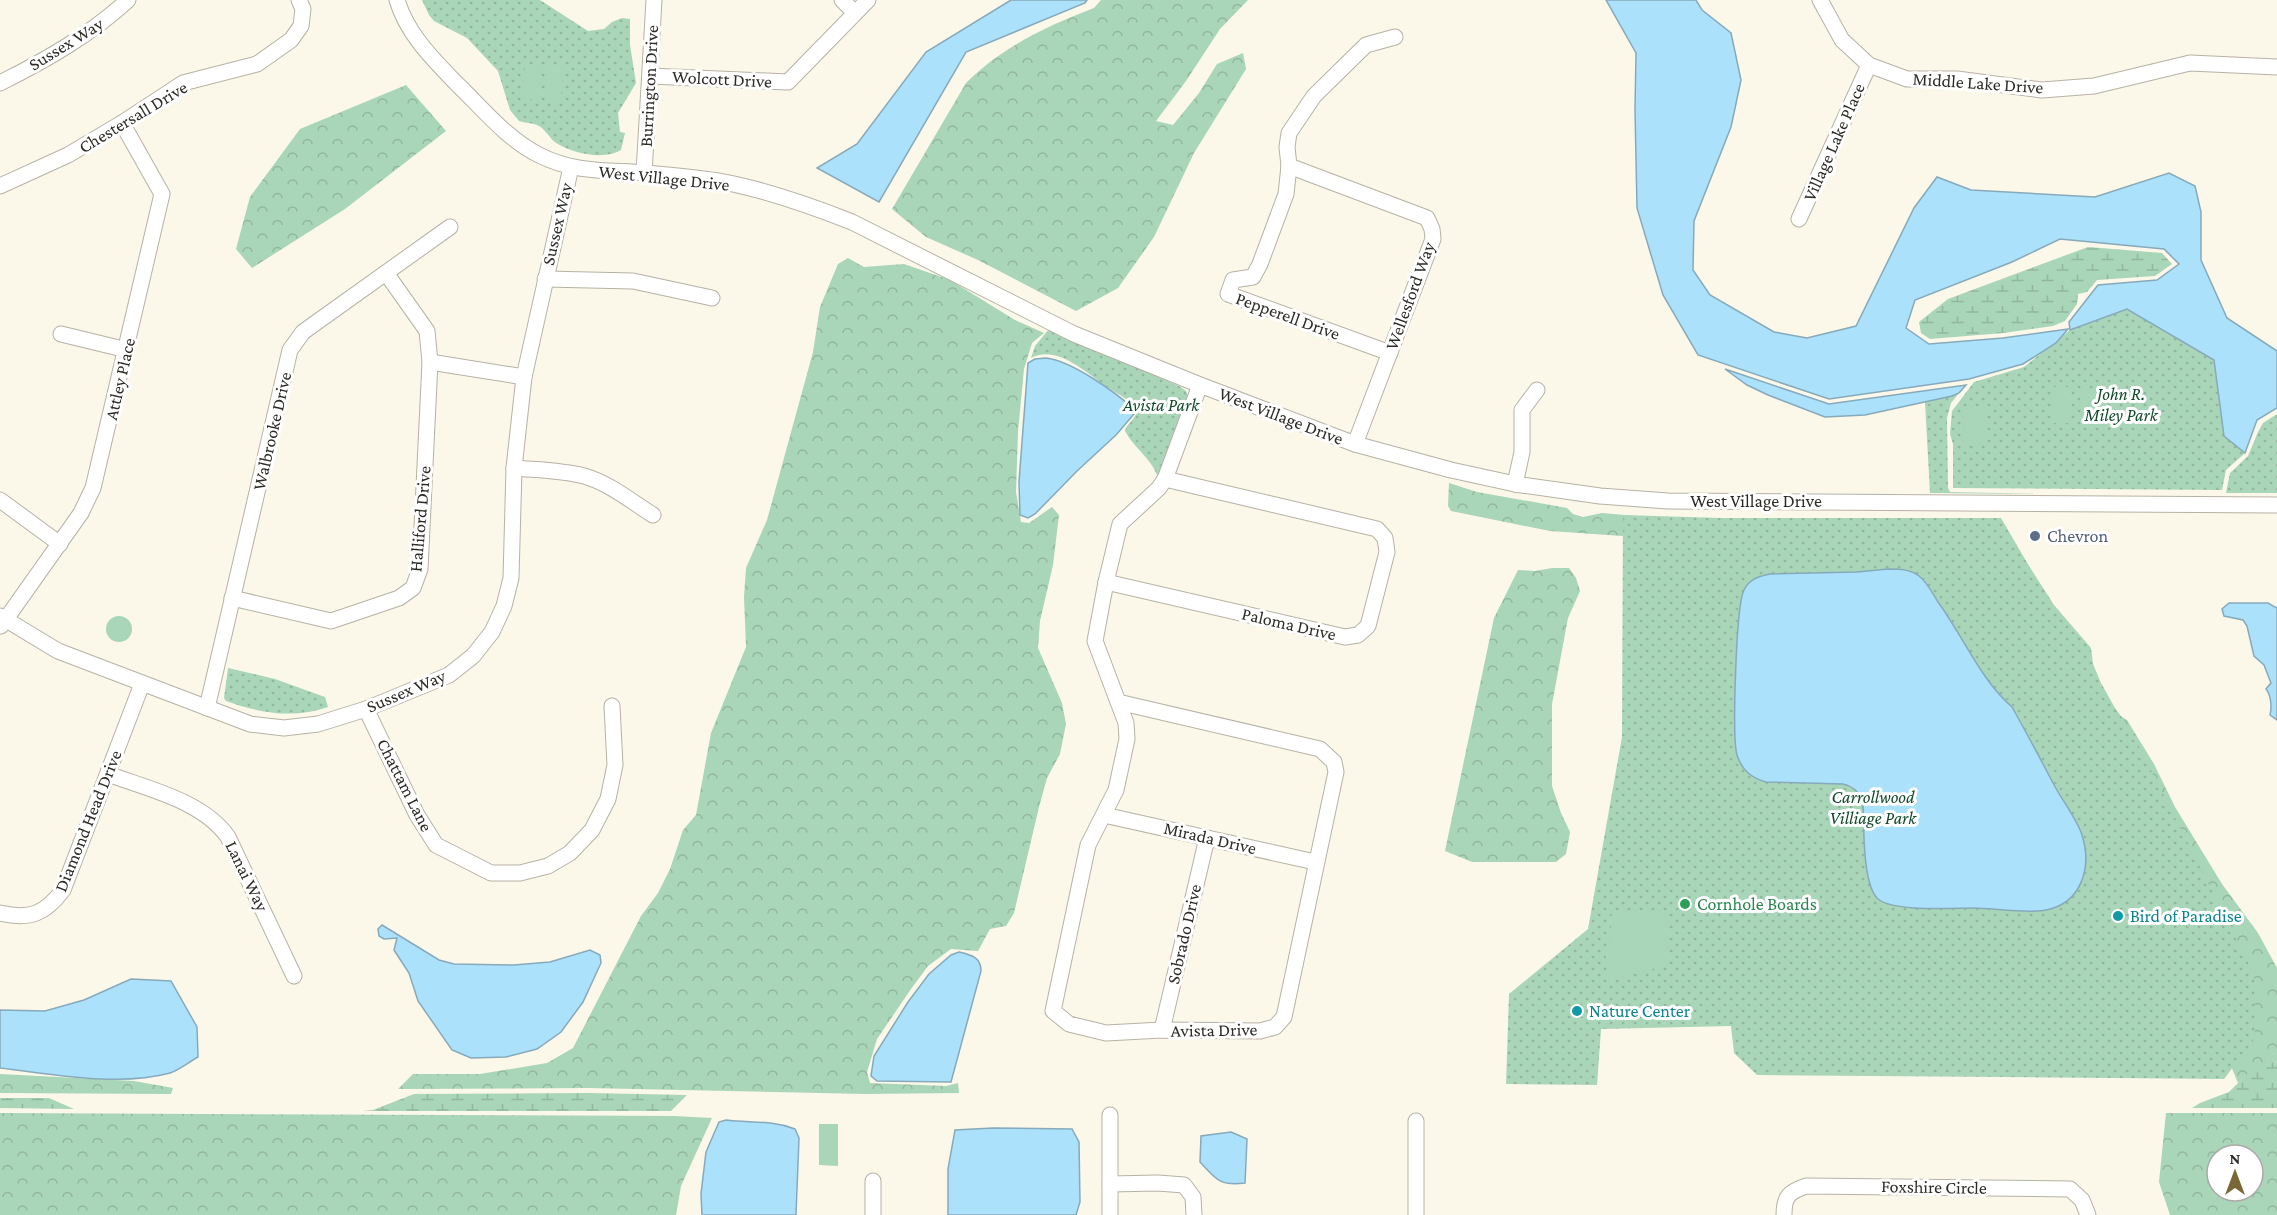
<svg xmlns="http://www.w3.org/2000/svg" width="2277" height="1215" font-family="'Crimson Pro',serif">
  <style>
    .forest { fill: url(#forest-crowns); fill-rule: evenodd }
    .wetland { fill: url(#wetland-marsh) }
    .park { fill: url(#park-dots) }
    .garden { fill: #a9d5b8 }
    .water { fill: #ace1fb; stroke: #86aabb; stroke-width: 1.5 }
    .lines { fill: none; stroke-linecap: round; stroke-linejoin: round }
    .minor-casing { stroke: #b6b2a5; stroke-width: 17 }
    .minor { stroke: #fff; stroke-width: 15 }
    .service-dot { fill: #5c6f8a; stroke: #fff; stroke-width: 2 }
    .leisure-dot { fill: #2e9e5b; stroke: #fff; stroke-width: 2 }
    .culture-dot { fill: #0f9aa8; stroke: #fff; stroke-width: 2 }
    .labels { text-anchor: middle; stroke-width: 6; stroke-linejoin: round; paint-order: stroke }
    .street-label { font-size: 18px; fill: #2d2b26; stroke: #fff }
    .park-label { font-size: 18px; font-style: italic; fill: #12492b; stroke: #fff }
    .service-label { font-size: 18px; fill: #4e5e75; stroke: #fff; text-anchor: start }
    .leisure-label { font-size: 18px; fill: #27864d; stroke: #fff; text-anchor: start }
    .culture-label { font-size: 18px; fill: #0d838f; stroke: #fff; text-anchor: start }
  </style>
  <defs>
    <pattern id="forest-crowns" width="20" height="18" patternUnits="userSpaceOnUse" patternTransform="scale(1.5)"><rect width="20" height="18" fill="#a9d5b8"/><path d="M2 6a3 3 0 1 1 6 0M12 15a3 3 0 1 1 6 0" fill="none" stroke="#92b79e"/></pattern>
    <pattern id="wetland-marsh" width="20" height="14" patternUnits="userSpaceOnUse" patternTransform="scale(1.5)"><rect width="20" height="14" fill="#a9d5b8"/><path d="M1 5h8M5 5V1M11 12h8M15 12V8" fill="none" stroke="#92b79e"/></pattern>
    <pattern id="park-dots" width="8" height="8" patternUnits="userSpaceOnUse" patternTransform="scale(1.5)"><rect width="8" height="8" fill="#a9d5b8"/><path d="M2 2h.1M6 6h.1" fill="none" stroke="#92b79e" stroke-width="1.8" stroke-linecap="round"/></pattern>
  </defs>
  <rect width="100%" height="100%" fill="#fbf7e9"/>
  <g class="forest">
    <path d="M1101 0H1248L1220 29 1186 81 1156 121 1173 125 1199 93 1217 64 1243 53 1246 69 1194 153 1154 237 1118 288 1076 311 978 260 926 237 892 209 966 83C1002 47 1047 26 1094 8Z"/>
    <polygon points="406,85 446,131 345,209 252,268 236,249 250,197 300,129"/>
    <polygon points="848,258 864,267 904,264 950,280 1015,320 1044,333 1032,343 1024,369 1018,431 1016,492 1021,522 1029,523 1052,507 1059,515 1053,565 1040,621 1038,648 1062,703 1066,724 1060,754 1047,778 1039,807 1014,913 1006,926 990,929 978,951 951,949 928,966 911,989 877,1039 867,1072 870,1083 946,1086 958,1083 959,1093 865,1094 589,1088 398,1089 413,1074 480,1074 547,1063 573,1048 641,916 658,893 670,869 683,830 696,815 711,733 746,647 744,597 746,568 767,520 813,352 820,307 838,264"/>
    <polygon points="1449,483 1477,492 1567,508 1573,514 1583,517 1602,513 1670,519 1651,538 1550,531 1451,511 1448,506"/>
    <path d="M2001 518 2114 712 2127 720 2154 764 2175 807 2222 884 2258 933 2277 968V1061C2261 1066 2250 1071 2238 1083L2231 1066 2225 939Z"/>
    <polygon points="1552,568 1569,568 1576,578 1580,591 1568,618 1552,704 1552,786 1561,813 1570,832 1566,854 1556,862 1472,862 1445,851 1494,618 1518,570 1535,571"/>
    <polygon points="0,1074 134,1081 173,1088 171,1094 0,1093"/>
    <polygon points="0,1113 674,1116 712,1118 681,1186 676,1215 0,1215"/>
    <path d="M2166 1113H2277V1215H2170L2159 1182ZM2217 1155H2253V1191H2217Z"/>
  </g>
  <g class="wetland">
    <polygon points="2088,247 2162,253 2172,264 2155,276 2097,280 2087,292 2078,294 2077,304 2065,321 2053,326 2003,333 1930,339 1921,333 1919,322 1948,299"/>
    <polygon points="2277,1061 2277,1108 2192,1108 2200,1103 2229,1092 2247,1074 2261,1066"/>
    <polygon points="589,1093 687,1095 671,1111 362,1111 373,1110 414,1094"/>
    <polygon points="0,1098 49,1098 74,1109 0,1108"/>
  </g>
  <g class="park">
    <path d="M422 0H540L588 31 604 29 612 22 622 18 630 19V45L636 83 618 113 620 132 625 133 621 150C605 160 574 154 558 144 550 140 546 129 537 125 532 123 525 123 519 121L510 110 498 71 467 38 434 21 429 15Z"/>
    <polygon points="2127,309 2214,360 2224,435 2245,453 2226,470 2222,490 1953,488 1953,444 1950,434 1952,411 1974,382 2024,367 2070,330"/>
    <path d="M1049 329 1179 386 1186 391 1188 397 1164 467 1157 475C1150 457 1133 447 1125 431 1128 421 1139 418 1136 407 1126 398 1115 392 1104 385 1086 372 1056 344 1031 358L1035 346Z"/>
    <polygon points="1959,393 1951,403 1947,418 1948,488 1950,492 2048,494 1930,493 1925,402 1952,396"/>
    <polygon points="2277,414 2277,493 2226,493 2230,473 2248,456 2258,432 2263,423"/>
    <polygon points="1623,515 1720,518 2001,518 2020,552 2054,605 2091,648 2093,664 2101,683 2115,708 2129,727 2254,974 2255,1038 2224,1079 1757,1075 1734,1053 1731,1026 1601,1029 1597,1085 1506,1084 1509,994 1588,929 1622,737"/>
    <path d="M228 668 275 679 325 697 328 707C294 719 259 713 226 701L224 698Z"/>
  </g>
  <g class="garden">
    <polygon points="525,64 542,65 540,100 523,99"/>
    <polygon points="547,65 563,66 561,101 545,100"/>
    <rect x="2053" y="387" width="16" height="36"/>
    <rect x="2080" y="388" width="16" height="35"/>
    <rect x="1964" y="406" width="23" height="38"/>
    <circle cx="119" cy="629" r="13"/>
    <polygon points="1612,910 1666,910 1669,965 1624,976 1607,978 1605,947 1610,941"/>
    <polygon points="819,1124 838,1124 838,1166 819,1165"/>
  </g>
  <g class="water">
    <polygon points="1011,0 1087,0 1085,3 966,52 879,202 817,168 857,144 926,52"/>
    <polygon points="1606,0 1696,0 1702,10 1731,33 1741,80 1731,127 1694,221 1693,270 1710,295 1774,332 1807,338 1856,326 1914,208 1937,177 1971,190 2095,197 2169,173 2195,186 2201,212 2201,260 2227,318 2277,351 2277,408 2257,420 2245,453 2224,436 2214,360 2127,309 2070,330 2069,322 2098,285 2157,280 2179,264 2164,249 2060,239 2012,262 1915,300 1906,328 1929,344 2003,338 2068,329 2056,343 2023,364 1969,379 1829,399 1698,355 1663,295 1637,208 1635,110 1636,53"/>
    <path d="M1046 358C1072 361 1115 392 1134 409V414L1116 435 1077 471 1035 514 1028 518 1020 515 1019 482 1028 363 1035 359Z"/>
    <polygon points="1725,369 1829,404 1966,385 1959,393 1952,396 1865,415 1825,417 1768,395 1747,385"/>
    <path d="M1888 569C1899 569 1910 569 1919 576 1927 582 1933 594 1938 602 1963 636 1980 679 2012 707 2026 732 2040 758 2053 783 2061 799 2077 819 2082 835 2092 867 2082 903 2046 910 2029 914 1992 908 1973 908 1952 908 1894 912 1878 899 1862 885 1864 824 1863 801 1859 792 1853 786 1843 784L1766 782C1752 778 1742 771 1737 755 1732 737 1736 605 1744 590 1749 579 1760 576 1770 574L1857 572Z"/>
    <path d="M2229 603H2268L2277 608V720L2270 715C2272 707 2271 695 2266 689L2271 683 2264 665 2254 656 2247 626 2243 620 2224 616 2222 609Z"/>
    <polygon points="382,925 439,960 454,964 514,965 550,962 590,950 600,955 601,963 583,1002 561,1032 537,1049 506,1057 471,1058 452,1050 418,1001 409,973 394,950 397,938 384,939 379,936 378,929"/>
    <path d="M959 952C971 955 981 957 981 971L951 1082 877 1081 871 1076 874 1056 908 1002 929 974 951 955Z"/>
    <path d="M131 979 171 981 197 1027 198 1057C189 1062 179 1070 170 1073 118 1087 53 1074 0 1068V1010L45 1011 84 1000Z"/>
    <path d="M726 1120C750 1123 772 1120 795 1129L799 1138 796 1215H702L701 1194 706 1152 719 1122Z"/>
    <polygon points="993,1128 1072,1129 1079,1142 1080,1202 1076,1215 948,1215 948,1169 955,1130"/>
    <path d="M1231 1132 1247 1139 1245 1183C1219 1186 1217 1180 1200 1162L1201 1136Z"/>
  </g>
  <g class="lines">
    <g class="minor-casing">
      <g id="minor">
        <path d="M397 0C407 34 433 59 457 84 483 109 507 139 539 155 574 173 608 170 645 173 669 175 694 177 718 181 764 189 809 205 852 222L1074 334 1200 385 1355 444 1451 470 1515 484 1600 496 1668 501 2277 505"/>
        <polyline points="842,0 855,13"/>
        <polyline points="1820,0 1842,40 1869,65 1907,79 1957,79 2042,90 2094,86 2190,63 2277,67"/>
        <polyline points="650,76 788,82 868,0"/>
        <path d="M0 83C46 60 90 35 128 0"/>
        <polyline points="1289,166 1427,218 1432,229 1433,239 1355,444"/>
        <polyline points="644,173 654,0"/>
        <polyline points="0,186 68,155 122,123 183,83 257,64 291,40 301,26 303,9 299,0"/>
        <polyline points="1799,219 1869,65"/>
        <polyline points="545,279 633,281 712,298"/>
        <polyline points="61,334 127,350"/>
        <polyline points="1390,353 1228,294 1233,280 1253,277 1260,264 1286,194 1289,166 1287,147 1289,133 1314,96 1366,45 1395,37"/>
        <polyline points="430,362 524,377"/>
        <path d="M514 468C537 470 561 470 584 476 609 483 631 501 653 515"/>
        <polyline points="1515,484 1522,452 1522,410 1537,390"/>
        <polyline points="0,500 60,544"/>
        <polyline points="1106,582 1345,637 1358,635 1368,626 1387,552 1385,538 1377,529 1165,479"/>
        <polyline points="232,598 331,621 399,598 413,588 420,569 430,362 427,331 386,273"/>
        <polyline points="0,616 58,651 250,724 284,728 318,724 366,709 449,675 473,656 492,632 504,606 511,578 514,468 524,377 571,167"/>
        <polyline points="1,626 81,513 93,488 162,194 122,123"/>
        <polyline points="1118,702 1320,749 1334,762 1336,772 1284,1017 1275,1027 1260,1031 1162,1030 1106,1033 1069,1024 1053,1011 1088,845 1116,790 1127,739 1126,723 1095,641 1106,582 1120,524 1159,488 1165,479 1200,385"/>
        <polyline points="207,708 290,350 303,332 450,227"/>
        <polyline points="366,709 417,815 436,845 491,873 520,873 548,866 570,853 592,830 608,799 615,765 612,706"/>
        <path d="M108 774C148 789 203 801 228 837L294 976"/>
        <polyline points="1104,815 1315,862"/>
        <path d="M0 913C30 920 45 914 63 890L142 684"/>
        <polyline points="1162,1030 1207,838"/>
        <polyline points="1110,1184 1158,1183 1184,1185 1193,1197 1194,1215"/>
        <polyline points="873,1215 873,1181"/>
        <polyline points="1110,1215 1110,1115"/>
        <polyline points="1416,1215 1416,1121"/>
        <path d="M1784 1215C1784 1196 1789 1192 1806 1186L2070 1189 2082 1200 2088 1215"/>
      </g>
    </g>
    <use href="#minor" class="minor"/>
  </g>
  <circle class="service-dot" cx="2035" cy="536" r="6"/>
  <circle class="leisure-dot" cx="1685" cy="904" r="6"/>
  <g class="culture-dot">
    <circle cx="2118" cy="916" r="6"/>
    <circle cx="1577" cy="1011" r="6"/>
  </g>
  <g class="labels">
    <g class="street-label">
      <text transform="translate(66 44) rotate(-32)" y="6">Sussex Way</text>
      <text transform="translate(722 79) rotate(3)" y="6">Wolcott Drive</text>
      <text transform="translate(1978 83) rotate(4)" y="6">Middle Lake Drive</text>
      <text transform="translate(649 86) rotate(-87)" y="6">Burrington Drive</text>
      <text transform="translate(133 117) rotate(-31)" y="6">Chestersall Drive</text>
      <text transform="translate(1834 142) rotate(-66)" y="6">Village Lake Place</text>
      <text transform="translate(664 178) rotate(6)" y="6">West Village Drive</text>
      <text transform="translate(557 224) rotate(-77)" y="6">Sussex Way</text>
      <text transform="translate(1410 296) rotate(-70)" y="6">Wellesford Way</text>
      <text transform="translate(1288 316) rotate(20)" y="6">Pepperell Drive</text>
      <text transform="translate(120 379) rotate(-77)" y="6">Attley Place</text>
      <text transform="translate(1281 416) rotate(21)" y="6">West Village Drive</text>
      <text transform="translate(272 431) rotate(-77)" y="6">Walbrooke Drive</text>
      <text x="1756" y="507">West Village Drive</text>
      <text transform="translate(420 519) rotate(-85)" y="6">Halliford Drive</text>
      <text transform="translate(1289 624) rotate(13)" y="6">Paloma Drive</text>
      <text transform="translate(406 691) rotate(-23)" y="6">Sussex Way</text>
      <text transform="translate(405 785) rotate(63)" y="6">Chattam Lane</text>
      <text transform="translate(88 821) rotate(-68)" y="6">Diamond Head Drive</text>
      <text transform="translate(1210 838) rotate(13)" y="6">Mirada Drive</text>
      <text transform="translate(247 876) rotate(64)" y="6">Lanai Way</text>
      <text transform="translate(1184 934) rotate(-77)" y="6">Sobrado Drive</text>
      <text transform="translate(1214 1030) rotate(-1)" y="6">Avista Drive</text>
      <text transform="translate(1934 1187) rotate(1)" y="6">Foxshire Circle</text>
    </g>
    <g class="park-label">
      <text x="2121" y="400">John R.<tspan x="2121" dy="21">Miley Park</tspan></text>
      <text x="1161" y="411">Avista Park</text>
      <text x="1873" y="803">Carrollwood<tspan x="1873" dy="21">Villiage Park</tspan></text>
    </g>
    <g class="service-label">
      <text x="2047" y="542">Chevron</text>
    </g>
    <g class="leisure-label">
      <text x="1697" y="910">Cornhole Boards</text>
    </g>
    <g class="culture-label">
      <text x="2130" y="922">Bird of Paradise</text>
      <text x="1589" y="1017">Nature Center</text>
    </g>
  </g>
  <g transform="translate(2235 1173)"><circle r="28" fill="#ffffff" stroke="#abaaa8" stroke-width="1.5"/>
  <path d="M0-4.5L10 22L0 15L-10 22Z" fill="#796735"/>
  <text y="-9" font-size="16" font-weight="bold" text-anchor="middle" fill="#2d2b26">N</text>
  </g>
</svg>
